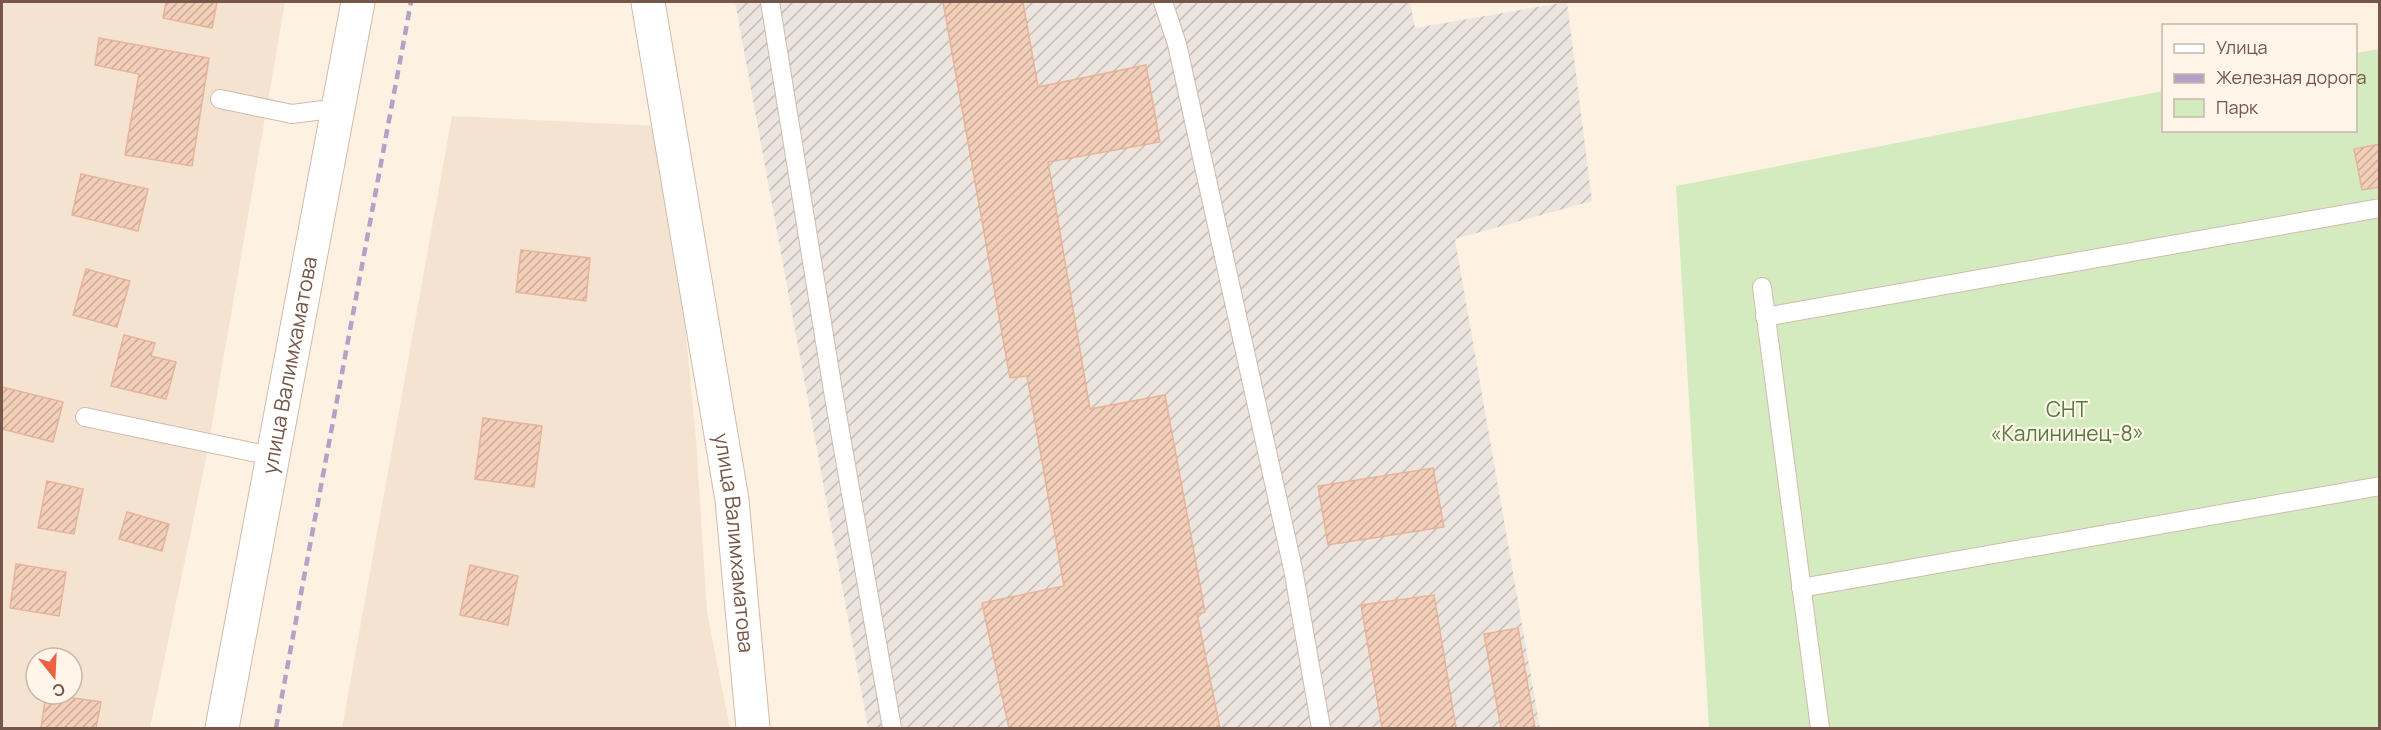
<svg xmlns="http://www.w3.org/2000/svg" width="2381" height="730" font-family="Manrope,sans-serif">
  <style>
    .residential { fill: #f5e3d1; fill-rule: evenodd }
    .industrial { fill: url(#industrial-furrows) }
    .green { fill: #d4ebc0 }
    .building { fill: url(#building-hatch); stroke: #e7b399; stroke-width: 1.5 }
    .lines { fill: none; stroke-linecap: round; stroke-linejoin: round }
    .lane-casing { stroke: #d1baac; stroke-width: 20 }
    .street-casing { stroke: #d1baac; stroke-width: 35 }
    .secondary-casing { stroke: #d4baa9; stroke-width: 35 }
    .lane { stroke: #fff; stroke-width: 18 }
    .street { stroke: #fff; stroke-width: 33 }
    .secondary { stroke: #fff; stroke-width: 33 }
    .rail { stroke: #b3a1c7; stroke-width: 4.5; stroke-dasharray: 9 6; stroke-linecap: butt }
    .labels { text-anchor: middle; stroke-width: 4.5; stroke-linejoin: round; paint-order: stroke }
    .street-label { font-size: 21px; fill: #765648; stroke: #fff6e9 }
    .park-label { font-size: 21px; fill: #547c3f; stroke: #fff6e9 }
  </style>
  <defs>
    <pattern id="industrial-furrows" width="10" height="10" patternUnits="userSpaceOnUse" patternTransform="scale(1.5)"><rect width="10" height="10" fill="#ece4de"/><path d="M-1 1l2-2M0 10L10 0M9 11l2-2" fill="none" stroke="#c4bcb6"/></pattern>
    <pattern id="building-hatch" width="6" height="6" patternUnits="userSpaceOnUse" patternTransform="scale(1.5)"><rect width="6" height="6" fill="#f3ceb9"/><path d="M-1 1l2-2M0 6l6-6M5 7l2-2" fill="none" stroke="#c9aa98"/></pattern>
  </defs>
  <rect width="100%" height="100%" fill="#fdf1e2"/>
  <g class="residential">
    <path d="M2 2H285L206 459 150 728H2ZM36 658H72V694H36Z"/>
    <polygon points="452,116 658,126 685,324 696,439 707,612 730,728 342,728"/>
  </g>
  <polygon class="industrial" points="735,2 1410,2 1415,28 1567,2 1592,201 1455,239 1540,728 868,728"/>
  <polygon class="green" points="2379,49 2379,728 1709,728 1676,186 2163,91 2164,130 2356,130 2356,53"/>
  <g class="building">
    <polygon points="166,2 217,2 212,28 163,18"/>
    <polygon points="943,2 1023,2 1038,87 1146,65 1160,142 1048,162 1090,409 1165,395 1205,612 1197,614 1220,728 1009,728 982,603 1064,586 1027,376 1010,378"/>
    <polygon points="99,38 209,58 192,166 125,155 139,74 95,65"/>
    <polygon points="2380,144 2380,187 2362,190 2354,149"/>
    <polygon points="81,174 148,189 138,231 72,215"/>
    <polygon points="521,250 590,258 586,301 516,292"/>
    <polygon points="86,269 130,281 117,327 73,315"/>
    <polygon points="124,335 155,343 151,356 176,362 166,399 111,386"/>
    <polygon points="2,387 63,402 53,442 2,429"/>
    <polygon points="483,418 542,426 534,487 475,479"/>
    <polygon points="1433,468 1444,527 1328,545 1318,486"/>
    <polygon points="47,481 83,489 74,534 38,528"/>
    <polygon points="127,512 169,524 162,551 119,539"/>
    <polygon points="16,564 66,572 59,616 10,608"/>
    <polygon points="470,565 518,576 508,625 460,615"/>
    <polygon points="1434,595 1456,728 1382,728 1361,605"/>
    <polygon points="1518,628 1535,728 1501,728 1484,634"/>
    <polygon points="46,694 101,702 96,728 41,728"/>
  </g>
  <g class="lines">
    <g class="lane-casing">
      <g id="lane">
        <polyline points="770,2 833,391 892,728"/>
        <polyline points="1163,2 1177,44 1293,569 1321,728"/>
        <polyline points="220,99 292,114 339,108"/>
        <polyline points="1762,287 1820,728"/>
        <polyline points="1765,317 2380,208"/>
        <polyline points="85,417 271,456"/>
        <polyline points="1801,588 2380,486"/>
      </g>
    </g>
    <g class="street-casing">
      <g id="street">
        <path id="s1" d="M222 728 358 2"/>
      </g>
    </g>
    <g class="secondary-casing">
      <g id="secondary">
        <path id="s2" d="M648 2 732 500 753 728"/>
      </g>
    </g>
    <use href="#lane" class="lane"/>
    <use href="#street" class="street"/>
    <use href="#secondary" class="secondary"/>
    <polyline class="rail" points="276,728 411,2"/>
  </g>
  <g class="labels">
    <g class="street-label">
      <text dy="7" stroke="none"><textPath href="#s1" startOffset="369">улица Валимхаматова</textPath></text>
      <text dy="7" stroke="none"><textPath href="#s2" startOffset="548">улица Валимхаматова</textPath></text>
    </g>
    <g class="park-label">
      <text x="2067" y="417">СНТ<tspan x="2067" dy="24">«Калининец-8»</tspan></text>
    </g>
  </g>
  <rect width="2381" height="730" fill="none" stroke="#765648" stroke-width="6"/>
  <rect x="2162" y="24" width="195" height="108" fill="#fff6e9" stroke="#c8b6a9" stroke-width="1.5"/>
  <rect x="2174" y="44" width="30" height="9" fill="#ffffff" stroke="#c8b6a9" stroke-width="1.5"/>
  <text x="2216" y="54" font-size="18" fill="#765648">Улица</text>
  <rect x="2174" y="74" width="30" height="9" fill="#b3a1c7" stroke="#c8b6a9" stroke-width="1.5"/>
  <text x="2216" y="84" font-size="18" fill="#765648">Железная дорога</text>
  <rect x="2174" y="99" width="30" height="18" fill="#d4ebc0" stroke="#c8b6a9" stroke-width="1.5"/>
  <text x="2216" y="114" font-size="18" fill="#765648">Парк</text>
  <g transform="translate(54 676) rotate(162)"><circle r="28" fill="#fff6e9" stroke="#c8b6a9" stroke-width="1.5"/>
  <path d="M0-4.5L10 22L0 15L-10 22Z" fill="#ec6143"/>
  <text y="-9" font-size="16" font-weight="bold" text-anchor="middle" fill="#765648">С</text>
  </g>
</svg>
